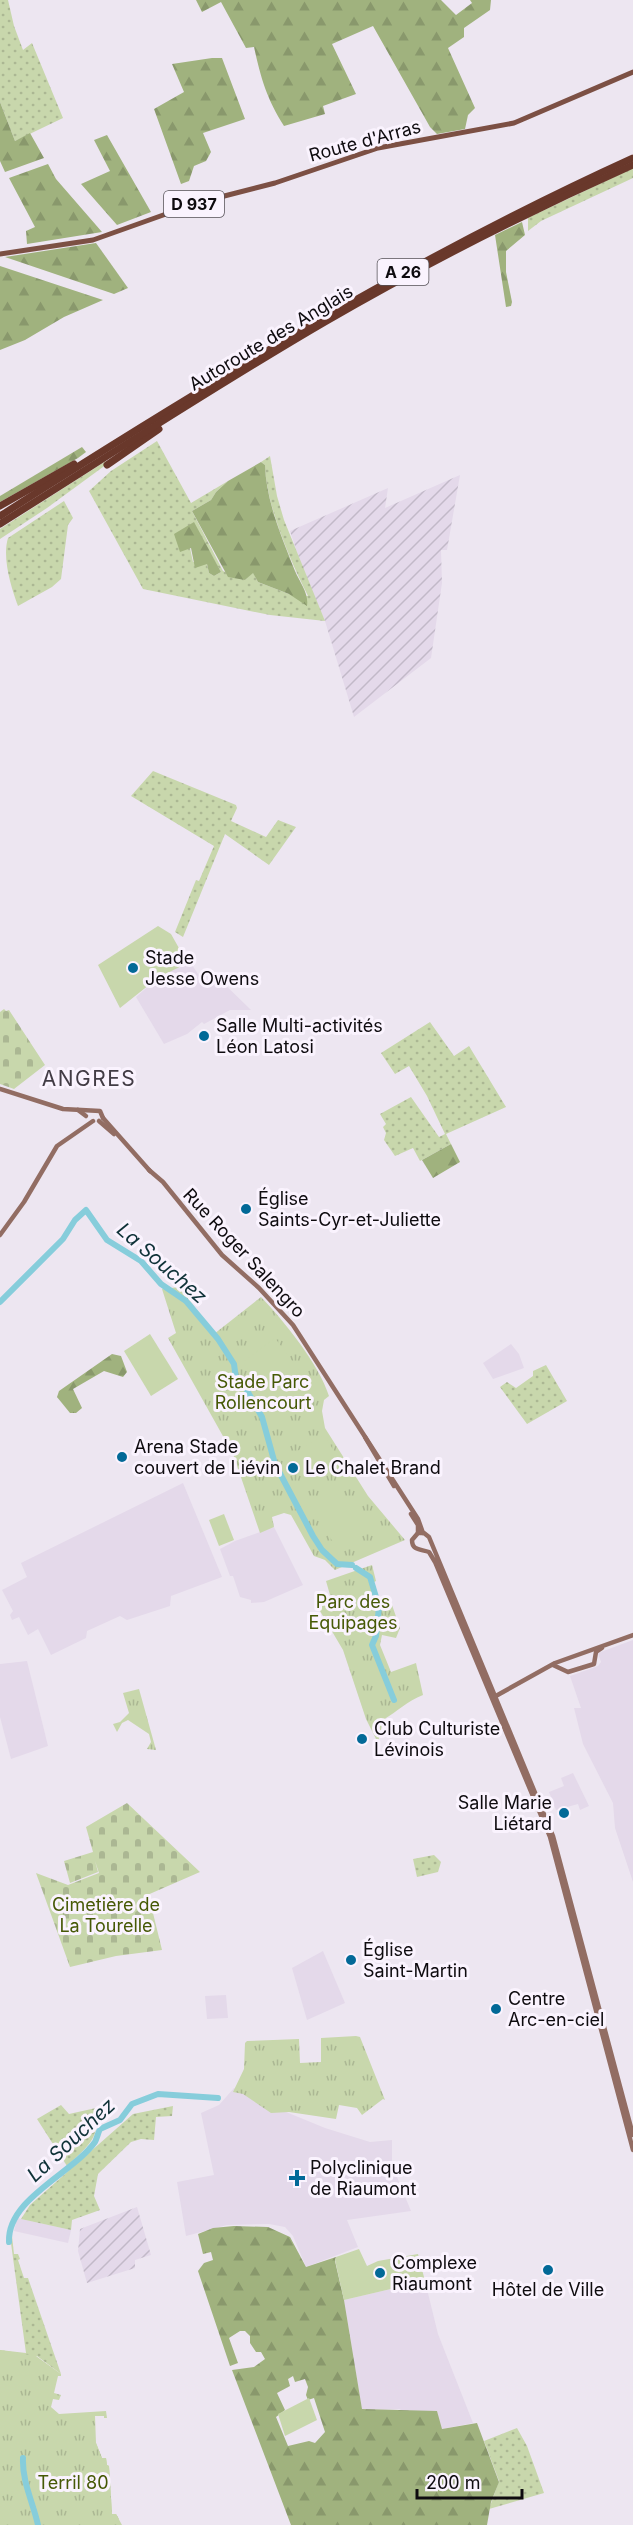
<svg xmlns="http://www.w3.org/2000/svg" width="633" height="2525" font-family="Inter,sans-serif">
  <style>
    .built { fill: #e4d9ea }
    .industrial { fill: url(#industrial-furrows) }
    .grass { fill: url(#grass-dots); fill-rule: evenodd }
    .forest { fill: url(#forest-firs); fill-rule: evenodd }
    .cemetery { fill: url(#cemetery-stones) }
    .park { fill: url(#park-tufts) }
    .pitch { fill: #c8d7ac }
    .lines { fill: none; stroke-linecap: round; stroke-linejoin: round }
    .river { stroke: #86cddb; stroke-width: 6 }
    .secondary { stroke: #926d63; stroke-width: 4.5 }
    .primary { stroke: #7c5044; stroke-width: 5 }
    .highway { stroke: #69382b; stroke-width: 7 }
    .poi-dot { fill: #026997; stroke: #faf3fe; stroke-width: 2 }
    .labels { text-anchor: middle; stroke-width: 6; stroke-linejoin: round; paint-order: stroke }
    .shield { fill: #faf3fe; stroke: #555157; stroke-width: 1.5 }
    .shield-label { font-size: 16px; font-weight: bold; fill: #0e0b0f }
    .street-label { font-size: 18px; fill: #0e0b0f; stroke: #faf3fe }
    .poi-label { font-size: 18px; fill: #0e0b0f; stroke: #faf3fe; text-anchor: start }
    .park-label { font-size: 18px; fill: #465906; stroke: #faf3fe }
    .water-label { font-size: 20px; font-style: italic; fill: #0f3238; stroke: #faf3fe }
    .quarter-label { font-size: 21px; letter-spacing: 1.5px; fill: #423c45; stroke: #faf3fe }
  </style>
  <defs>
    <pattern id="industrial-furrows" width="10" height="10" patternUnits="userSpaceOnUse" patternTransform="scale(1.5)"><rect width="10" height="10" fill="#e4d9ea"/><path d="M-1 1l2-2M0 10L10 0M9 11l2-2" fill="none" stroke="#c2b9c8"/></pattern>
    <pattern id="grass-dots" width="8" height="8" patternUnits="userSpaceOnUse" patternTransform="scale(1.5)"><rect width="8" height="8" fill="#c8d7ac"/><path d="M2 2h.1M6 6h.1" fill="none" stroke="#abb793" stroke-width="1.8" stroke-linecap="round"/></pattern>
    <pattern id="forest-firs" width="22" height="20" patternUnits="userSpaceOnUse" patternTransform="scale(1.5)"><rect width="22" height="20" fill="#a0b27e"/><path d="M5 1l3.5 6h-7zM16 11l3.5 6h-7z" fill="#89986c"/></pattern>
    <pattern id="cemetery-stones" width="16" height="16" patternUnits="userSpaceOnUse" patternTransform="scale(1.5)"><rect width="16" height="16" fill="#c8d7ac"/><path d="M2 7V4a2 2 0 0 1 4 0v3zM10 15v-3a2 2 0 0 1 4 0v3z" fill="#abb793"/></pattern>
    <pattern id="park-tufts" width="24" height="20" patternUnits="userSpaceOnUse" patternTransform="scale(1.5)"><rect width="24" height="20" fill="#c8d7ac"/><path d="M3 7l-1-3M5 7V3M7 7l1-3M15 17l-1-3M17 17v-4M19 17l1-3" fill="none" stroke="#abb793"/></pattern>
  </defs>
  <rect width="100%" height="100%" fill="#ede6f1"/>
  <g class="built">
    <polygon points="190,962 204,983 217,977 251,1010 230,1010 204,1024 202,1022 187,1034 164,1044 136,997 159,977 178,966 179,968"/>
    <polygon points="511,1344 519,1354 524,1368 493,1379 483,1363"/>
    <polygon points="183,1483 222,1577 171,1596 170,1606 127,1620 120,1616 87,1631 86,1638 51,1655 38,1629 28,1635 19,1617 12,1620 10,1615 13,1611 2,1590 27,1577 21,1563"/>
    <polygon points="274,1527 303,1585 264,1602 251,1603 251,1600 240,1597 233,1576 230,1576 220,1549 235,1541"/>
    <polygon points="633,1640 633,1882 615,1828 613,1803 583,1744 574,1708 581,1708 570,1676 598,1666 601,1662 598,1653"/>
    <polygon points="27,1661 48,1746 11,1759 0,1717 0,1664"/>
    <polygon points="573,1773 589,1806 580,1810 578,1804 556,1810 549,1792 564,1786 561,1778"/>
    <polygon points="323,1951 345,2003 307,2020 292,1968"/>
    <polygon points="226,1995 228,2018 207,2019 205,1996"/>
    <polygon points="234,2088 273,2111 286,2112 325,2128 370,2142 392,2140 392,2165 411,2211 347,2220 358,2247 306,2267 293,2236 285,2227 269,2224 227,2225 186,2236 177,2182 214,2175 201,2113 219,2105"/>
    <polygon points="17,2218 71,2230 68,2243 14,2231"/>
    <polygon points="425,2281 438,2334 473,2423 442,2429 399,2409 362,2410 344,2300"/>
  </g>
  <g class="industrial">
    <polygon points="460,475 447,550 441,550 442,583 431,658 354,717 325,621 305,577 290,531 388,488 385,508"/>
    <polygon points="137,2207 151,2255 135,2260 135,2268 87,2283 78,2251 80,2229"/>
  </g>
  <g class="grass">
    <polygon points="0,0 8,0 14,26 23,50 32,43 63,118 15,141 0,102"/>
    <polygon points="633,168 633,178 541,221 528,231 528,218 532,216"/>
    <path d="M157 441 191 503 228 481 216 492 211 500 192 511 223 571 245 580 253 572 258 582 289 594 308 596C290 560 266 505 265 465L261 462 270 456 277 496 284 520 325 621 270 615 143 589 89 491 111 471ZM193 523 221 572 214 576 209 573 207 564 193 562 190 548Z"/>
    <polygon points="106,461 107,464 47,508 0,539 0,529"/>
    <path d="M64 501 73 518 68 525 61 579 52 587 18 606C11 587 2 558 8 538Z"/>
    <polygon points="153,771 236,805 237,808 231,821 266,837 278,820 296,827 269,865 225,834 183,937 175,932 196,880 199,881 214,846 131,796"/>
    <polygon points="430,1022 454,1056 469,1046 506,1107 446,1134 451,1144 420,1161 413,1148 395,1156 384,1140 386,1133 383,1127 386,1124 380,1114 411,1097 439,1137 445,1134 427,1096 409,1066 395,1074 381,1053"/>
    <polygon points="546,1365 567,1401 527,1424 500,1387 507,1382 516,1388 533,1376 533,1371"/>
    <polygon points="434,1855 441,1862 438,1872 417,1877 413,1859"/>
    <path d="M61 2105 69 2114 96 2108C101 2138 88 2146 67 2166L37 2119Z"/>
    <polygon points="173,2106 172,2116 156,2117 154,2140 141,2139 131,2142 98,2174 94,2196 100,2210 72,2220 71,2230 21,2219 30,2205 133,2114"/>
    <path d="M10 2236H12L14 2254H18L20 2259 18 2260 24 2278H28L61 2374 37 2356 31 2359 38 2414 29 2429 27 2440 28 2481 31 2486C42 2483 54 2479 66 2475L70 2466 66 2459 71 2447 77 2442 90 2445 96 2443 102 2458H106L107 2465 109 2466 112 2514H116L119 2519 112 2523 111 2517 107 2519 104 2514 103 2468 98 2466C85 2478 88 2487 73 2497L70 2510 61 2525H39L36 2506 26 2483 24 2465V2434L33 2408 27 2359 24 2360 30 2398 24 2404 15 2425V2418L4 2407 5 2387 0 2379V2350L26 2353Z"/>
    <polygon points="517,2428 527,2446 544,2493 489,2509 499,2481 484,2441"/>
  </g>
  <g class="forest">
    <path d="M196 0H441L456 15 472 3 470 0H491L490 10 464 28V37L448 48 475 108 468 115 465 129 437 134 430 127 373 26 332 44 356 94 323 106 325 114 284 126C267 99 261 79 254 47L246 48 221 2 202 12Z"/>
    <polygon points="212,58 222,58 245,119 203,133 211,152 206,161 194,166 189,181 181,184 154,109 184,92 172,64"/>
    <polygon points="0,102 15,141 30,133 44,158 5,172 0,161"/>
    <polygon points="107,135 151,212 117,225 81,184 110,171 94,140"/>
    <polygon points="48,164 56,179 102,232 27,244 26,231 35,227 9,178"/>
    <polygon points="522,222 525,235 506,251 506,272 512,302 511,306 506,307 495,235"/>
    <polygon points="96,243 128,288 114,294 5,257"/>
    <polygon points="0,266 103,300 64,317 25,340 0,350"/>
    <polygon points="82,447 86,452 78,458 0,502 0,496"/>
    <path d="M261 462 265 465C266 501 282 538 295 571 300 583 309 593 307 606L289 594 258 582 253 573 245 580 228 577 192 511 211 500 216 492 228 481Z"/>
    <polygon points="194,522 221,572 214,576 209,573 207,564 195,568 191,548 180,552 174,534"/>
    <polygon points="451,1144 460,1162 433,1178 422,1160"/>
    <polygon points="112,1354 121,1356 127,1372 123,1377 104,1371 73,1389 82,1408 76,1413 70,1413 57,1397 59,1391"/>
    <path d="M234 2226 268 2227 290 2237 306 2267 336 2257 335 2261 344 2300 362 2409 437 2411 442 2429 477 2423 499 2482 491 2502 487 2525H291L232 2370 254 2367 265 2359 261 2352H256L250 2343V2336L245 2331H240L229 2338 238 2363 230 2366 198 2271 204 2263 213 2260 211 2252 203 2254 198 2234 213 2228ZM293 2376 295 2382 305 2379 308 2387 306 2395 308 2400 314 2398 325 2432 315 2443 309 2441 288 2446 276 2417 285 2410 277 2393 290 2386 288 2379Z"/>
  </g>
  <g class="cemetery">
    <polygon points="4,1009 6,1011 9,1010 45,1065 14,1089 0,1084 0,1012"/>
    <polygon points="127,1803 200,1872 145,1896 153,1913 162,1950 116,1956 70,1967 36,1873 68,1885 99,1873 95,1861 98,1872 70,1883 64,1861 93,1852 86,1827"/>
  </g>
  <g class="park">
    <path d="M180 1287 214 1334 261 1297C284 1321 319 1364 329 1396L324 1400 322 1411 325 1428 368 1496 405 1540 335 1570 325 1560 314 1556 291 1515 284 1513 272 1517 274 1527 260 1533 233 1454 168 1338 176 1333 162 1289Z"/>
    <path d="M372 1565 376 1581 372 1583 379 1606 392 1605 400 1628 396 1638 382 1635 380 1645 391 1672 416 1663 423 1695C407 1701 398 1711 383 1720L378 1743 366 1719 343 1650 320 1611 322 1601 330 1595 326 1581Z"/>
    <polygon points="139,1689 156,1750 147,1749 151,1742 149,1734 128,1720 122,1723 117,1732 113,1724 120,1722 129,1713 123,1693"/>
    <polygon points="356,2036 360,2037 385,2100 383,2099 362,2115 357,2108 339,2105 336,2119 289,2112 271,2113 243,2094 233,2092 244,2069 245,2043 247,2041 299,2039 300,2063 321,2062 321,2038"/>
    <polygon points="0,2350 36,2356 61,2374 61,2376 58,2376 54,2393 61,2395 59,2400 53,2399 51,2407 59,2414 106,2411 107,2418 104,2418 104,2416 95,2416 96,2443 102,2458 106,2458 107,2465 109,2466 112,2514 116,2514 122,2525 0,2525"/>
  </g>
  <g class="pitch">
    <polygon points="158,926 171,934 184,957 187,956 190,962 159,977 120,1008 98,965"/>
    <polygon points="150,1334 178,1379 151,1396 124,1351"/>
    <polygon points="275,1338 310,1385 279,1409 243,1362"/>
    <polygon points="324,1435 339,1459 308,1477 294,1453"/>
    <polygon points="337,1488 365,1532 338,1550 310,1506"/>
    <polygon points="224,1514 234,1540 219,1546 209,1520"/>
    <polygon points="359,2249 367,2266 378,2261 418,2254 425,2281 344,2300 335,2260 336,2257"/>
    <polygon points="309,2398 317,2420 285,2436 278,2414"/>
  </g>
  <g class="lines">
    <g class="river">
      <polyline points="0,1302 63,1239 75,1220 86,1210 107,1240 141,1261 161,1284 186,1301 218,1339 234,1364 236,1379 245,1387 262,1417 275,1464 313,1536 322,1550 337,1564 352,1565"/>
      <polyline points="356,1568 370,1577 379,1607 376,1636 372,1645 394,1700"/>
      <path d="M9 2242C7 2199 72 2174 95 2142 97 2138 98 2133 100 2129L120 2120 132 2104 158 2094 218 2098"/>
      <path d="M23 2458C22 2482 33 2502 38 2525"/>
    </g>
    <g class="secondary">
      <polyline points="0,1089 63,1109 100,1111 103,1118"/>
      <polyline points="78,1110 86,1116"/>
      <polyline points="103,1118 150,1171"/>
      <polyline points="99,1121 114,1134"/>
      <polyline points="149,1170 163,1182 222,1255 259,1288 293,1325 418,1519 423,1533"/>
      <polyline points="0,1235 24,1202 57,1146 93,1121"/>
      <polyline points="365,1437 394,1486"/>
      <polyline points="411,1514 418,1525 418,1533"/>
      <polyline points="553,1665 568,1672 594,1664 596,1652 602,1648"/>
      <polyline points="494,1697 555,1663 633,1635"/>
      <path d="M633 2135 553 1836 429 1537 424 1533H418L412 1540C412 1551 421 1549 429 1552L435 1562 550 1837 633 2150"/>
    </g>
    <polyline class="primary" points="0,254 93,240 197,203 275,183 378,148 514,123 633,72"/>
    <g class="highway">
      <polyline points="107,465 159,429"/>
      <polyline points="0,506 74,464"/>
      <path d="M0 516C205 385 411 259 633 158"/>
      <path d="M0 524C108 456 215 386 325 322 425 264 528 212 633 165"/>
    </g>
  </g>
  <g class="poi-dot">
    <circle cx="133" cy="968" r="6"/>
    <circle cx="204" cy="1036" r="6"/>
    <circle cx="246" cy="1209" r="6"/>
    <circle cx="122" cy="1457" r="6"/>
    <circle cx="293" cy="1468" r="6"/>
    <circle cx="362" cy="1739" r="6"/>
    <circle cx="564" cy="1813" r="6"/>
    <circle cx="351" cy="1960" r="6"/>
    <circle cx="496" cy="2009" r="6"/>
    <path d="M294 2169h6v6h6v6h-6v6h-6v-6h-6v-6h6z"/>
    <circle cx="548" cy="2270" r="6"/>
    <circle cx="380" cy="2273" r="6"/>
  </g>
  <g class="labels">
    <g class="shield">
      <rect x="164" y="191" width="60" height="26" rx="4.5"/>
      <rect x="377.5" y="259" width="51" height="26" rx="4.5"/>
    </g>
    <g class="shield-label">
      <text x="194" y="210">D 937</text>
      <text x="403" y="278">A 26</text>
    </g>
    <g class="street-label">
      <text transform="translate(365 141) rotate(-15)" y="6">Route d'Arras</text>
      <text transform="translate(271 338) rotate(-31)" y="6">Autoroute des Anglais</text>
      <text transform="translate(244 1253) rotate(47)" y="6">Rue Roger Salengro</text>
    </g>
    <g class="poi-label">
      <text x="145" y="964">Stade<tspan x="145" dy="21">Jesse Owens</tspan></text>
      <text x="216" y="1032">Salle Multi-activités<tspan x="216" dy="21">Léon Latosi</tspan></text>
      <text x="258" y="1205">Église<tspan x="258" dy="21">Saints-Cyr-et-Juliette</tspan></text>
      <text x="134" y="1453">Arena Stade<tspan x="134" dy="21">couvert de Liévin</tspan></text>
      <text x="305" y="1474">Le Chalet Brand</text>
      <text x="374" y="1735">Club Culturiste<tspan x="374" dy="21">Lévinois</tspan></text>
      <text x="552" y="1809" text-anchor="end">Salle Marie<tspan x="552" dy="21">Liétard</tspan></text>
      <text x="363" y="1956">Église<tspan x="363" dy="21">Saint-Martin</tspan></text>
      <text x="508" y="2005">Centre<tspan x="508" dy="21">Arc-en-ciel</tspan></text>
      <text x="310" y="2174">Polyclinique<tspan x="310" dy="21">de Riaumont</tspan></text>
      <text x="392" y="2269">Complexe<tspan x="392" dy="21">Riaumont</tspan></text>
      <text x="548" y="2296" text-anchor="middle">Hôtel de Ville</text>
    </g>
    <g class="park-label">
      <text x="263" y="1388">Stade Parc<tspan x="263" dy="21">Rollencourt</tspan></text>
      <text x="353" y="1608">Parc des<tspan x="353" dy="21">Equipages</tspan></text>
      <text x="106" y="1911">Cimetière de<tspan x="106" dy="21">La Tourelle</tspan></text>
      <text x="73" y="2489">Terril 80</text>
    </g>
    <g class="water-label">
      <text transform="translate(162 1263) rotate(41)" y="7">La Souchez</text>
      <text transform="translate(71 2140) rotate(-43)" y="7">La Souchez</text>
    </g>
    <g class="quarter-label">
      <text x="89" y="1086">ANGRES</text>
    </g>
  </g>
  <path d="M417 2489v9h105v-9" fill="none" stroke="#0e0b0f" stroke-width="3"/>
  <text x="426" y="2489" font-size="18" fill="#0e0b0f" stroke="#faf3fe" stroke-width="4.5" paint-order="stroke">200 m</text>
</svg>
